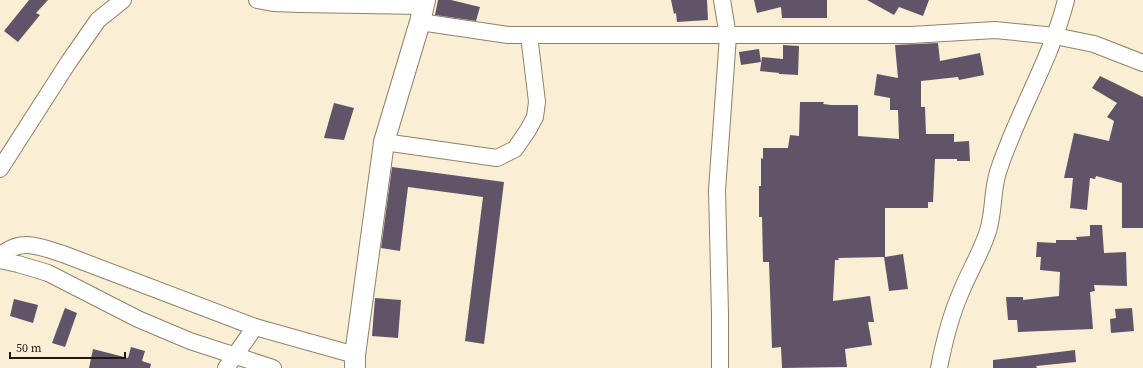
<svg xmlns="http://www.w3.org/2000/svg" width="1143" height="368" font-family="'Source Serif 4',serif">
  <style>
    .building { fill: #605468 }
    .lines { fill: none; stroke-linecap: round; stroke-linejoin: round }
    .minor-casing { stroke: #8d826b; stroke-width: 18 }
    .tertiary-casing { stroke: #8d826b; stroke-width: 22 }
    .minor { stroke: #fff; stroke-width: 16 }
    .tertiary { stroke: #fff; stroke-width: 20 }
  </style>
  <rect width="100%" height="100%" fill="#faeed5"/>
  <g class="building">
    <polygon points="29,0 48,0 36,13 40,15 18,42 4,31"/>
    <polygon points="438,0 451,0 480,7 476,21 435,15"/>
    <polygon points="671,0 707,0 708,20 677,22 676,13 674,14"/>
    <polygon points="754,0 827,0 827,18 782,18 781,7 757,13"/>
    <polygon points="867,0 929,0 923,16 899,7 894,15"/>
    <polygon points="938,43 940,61 980,53 984,75 959,80 958,77 921,81 921,107 925,107 926,134 954,134 954,142 969,141 970,161 957,161 957,159 935,159 933,202 928,202 928,208 885,208 885,257 903,254 908,289 889,291 884,257 838,258 839,260 835,260 833,301 870,296 874,322 868,322 872,345 845,349 847,367 782,368 781,347 772,348 769,262 763,262 762,217 759,217 759,186 761,186 761,158 763,159 763,148 788,148 790,135 799,136 800,102 824,102 823,104 831,105 858,105 858,136 899,139 898,110 890,110 890,98 874,95 877,74 898,78 895,45"/>
    <polygon points="783,45 799,46 798,75 779,74 779,73 760,71 762,57 783,59"/>
    <polygon points="759,49 761,62 741,65 739,52"/>
    <polygon points="1100,76 1143,97 1143,228 1122,228 1122,183 1096,176 1095,179 1090,178 1087,210 1070,208 1073,178 1064,178 1074,133 1109,141 1114,121 1107,117 1117,103 1092,88"/>
    <polygon points="334,103 354,108 344,140 324,138"/>
    <polygon points="392,167 504,182 484,344 465,341 483,197 408,187 400,251 381,248"/>
    <polygon points="1090,225 1102,225 1104,253 1126,252 1127,286 1094,285 1095,291 1090,292 1093,329 1018,332 1017,320 1008,320 1006,297 1023,297 1023,300 1059,296 1060,272 1040,270 1041,257 1036,257 1037,242 1056,243 1056,240 1077,240 1076,237 1090,236"/>
    <polygon points="375,298 401,300 398,338 372,336"/>
    <polygon points="14,299 38,305 33,323 10,316"/>
    <polygon points="65,308 77,313 65,347 52,343"/>
    <polygon points="1132,308 1134,331 1111,333 1110,319 1116,318 1115,309"/>
    <polygon points="131,347 145,351 142,361 151,364 150,368 89,368 93,349 128,358"/>
    <polygon points="1075,350 1076,362 1036,366 1037,368 993,368 993,360"/>
  </g>
  <g class="lines">
    <g class="minor-casing">
      <g id="minor">
        <polyline points="257,0 273,3 300,4 423,6"/>
        <polyline points="420,22 508,35 911,35 995,30 1055,36 1094,44 1143,63"/>
        <polyline points="384,142 497,158 515,149 528,130 535,117 537,102 529,35"/>
        <polyline points="0,169 68,63 98,20 123,0"/>
        <path d="M0 256C21 237 40 247 63 254L255 327 355 355"/>
        <polyline points="0,260 18,264 48,273 138,319 190,341 273,368"/>
        <polyline points="226,368 255,327"/>
        <polyline points="720,368 720,314 717,190 728,36 722,0"/>
        <path d="M939 368C944 342 950 317 961 292 969 272 981 253 988 231 994 212 992 191 998 172 1017 113 1051 60 1066 0"/>
      </g>
    </g>
    <g class="tertiary-casing">
      <polyline id="tertiary" points="355,368 355,355 384,142 420,22 425,0"/>
    </g>
    <use href="#minor" class="minor"/>
    <use href="#tertiary" class="tertiary"/>
  </g>
  <path d="M10 352v6h115v-6" fill="none" stroke="#1e1a11" stroke-width="2"/>
  <text x="16" y="352" font-size="12" fill="#1e1a11" stroke="#faeed5" stroke-width="3" paint-order="stroke">50 m</text>
</svg>
